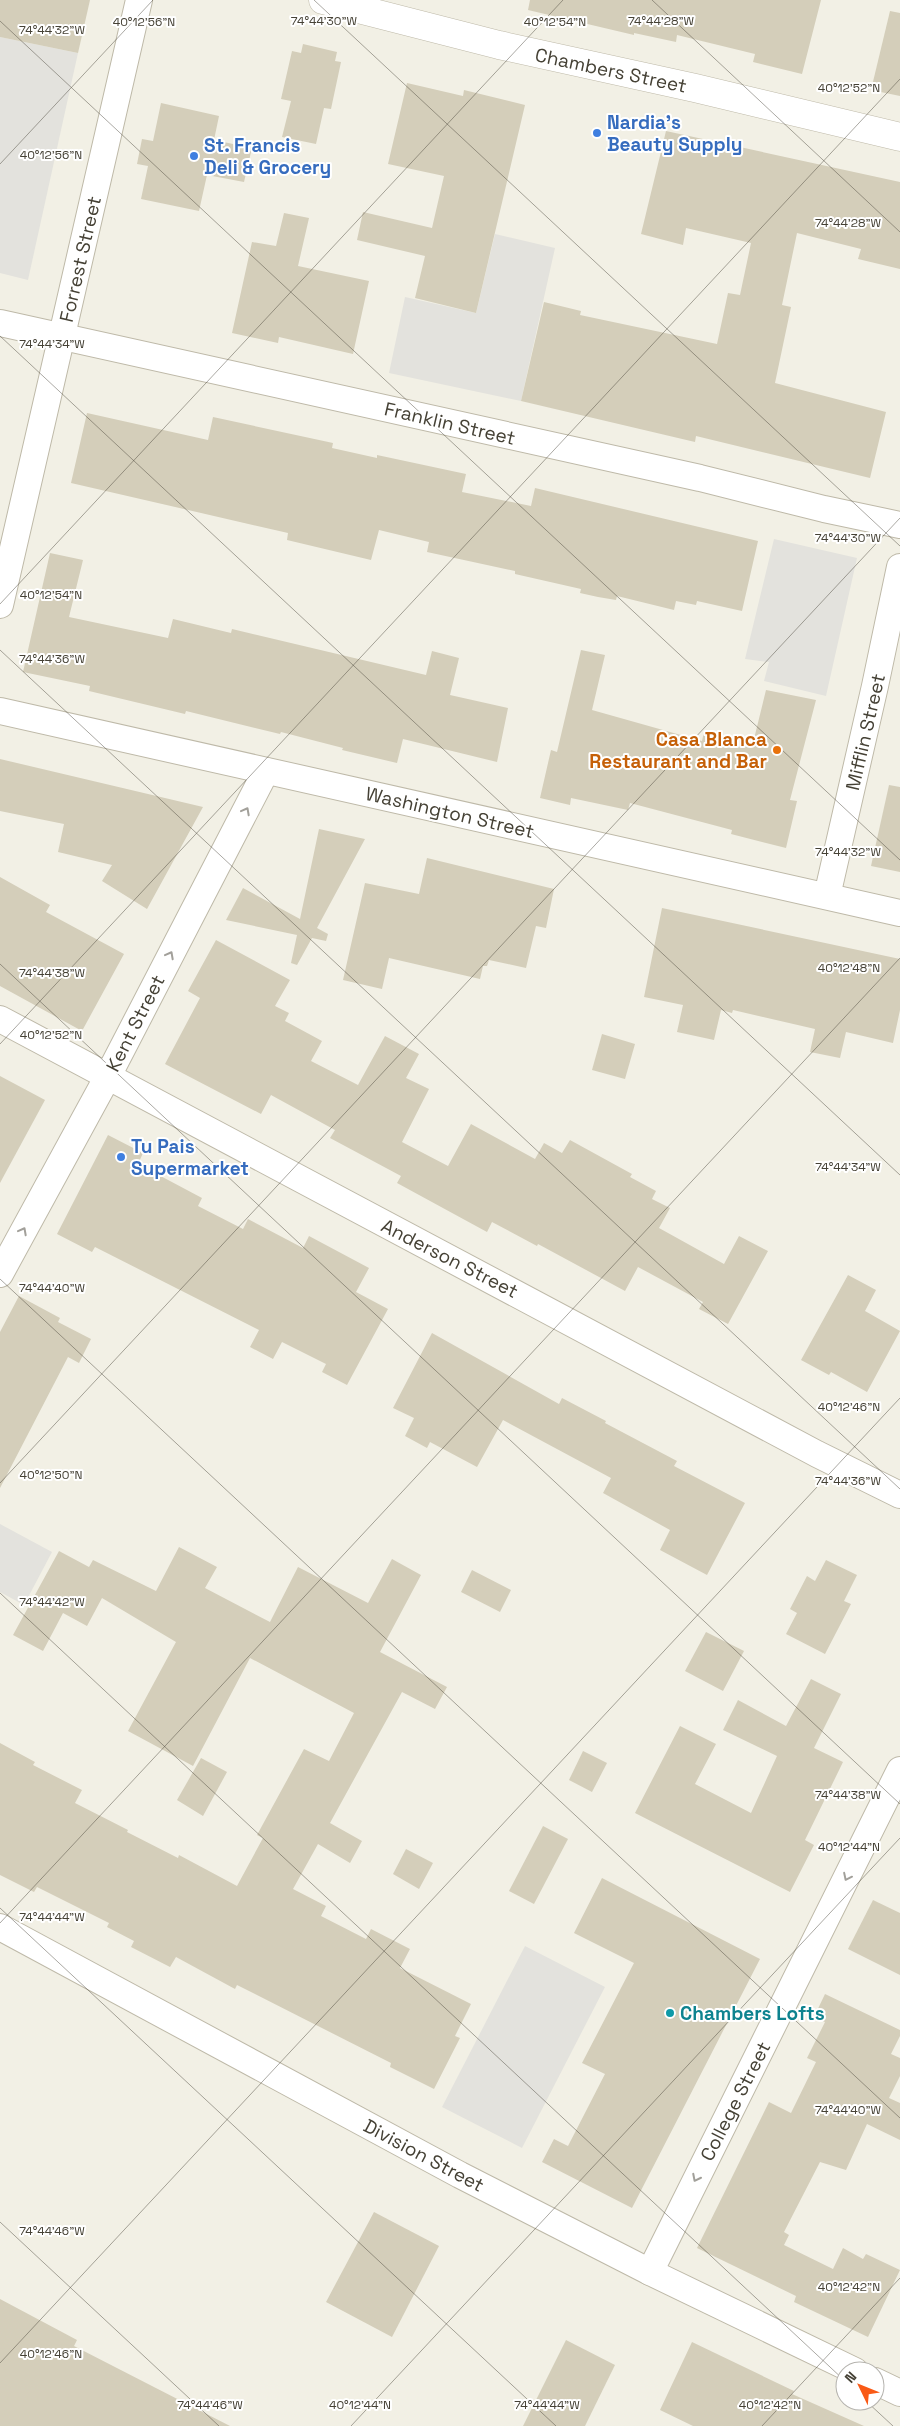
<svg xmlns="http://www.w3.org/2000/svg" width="900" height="2426" font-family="'Space Grotesk',sans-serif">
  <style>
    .parking { fill: #e3e2dd }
    .building { fill: #d4ceba }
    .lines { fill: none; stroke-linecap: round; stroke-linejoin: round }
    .minor-casing { stroke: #beb9a8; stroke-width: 28 }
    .tertiary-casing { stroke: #beb9a8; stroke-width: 29 }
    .minor { stroke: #fff; stroke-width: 26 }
    .tertiary { stroke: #fff; stroke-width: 28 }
    .oneway { stroke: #a2a09a }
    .ticks { fill: none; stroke: #454135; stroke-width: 1; stroke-opacity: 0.45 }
    .shop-dot { fill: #3f7fe0; stroke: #fff; stroke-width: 2 }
    .food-dot { fill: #e8710a; stroke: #fff; stroke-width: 2 }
    .culture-dot { fill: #0f9aa8; stroke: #fff; stroke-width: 2 }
    .labels { text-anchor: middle; stroke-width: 4; stroke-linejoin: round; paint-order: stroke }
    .street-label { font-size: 19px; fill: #454135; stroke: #fff }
    .shop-label { font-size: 19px; font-weight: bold; fill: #366cbe; stroke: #fff; text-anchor: start }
    .food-label { font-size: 19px; font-weight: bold; fill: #c56008; stroke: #fff; text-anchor: end }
    .culture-label { font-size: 19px; font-weight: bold; fill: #0d838f; stroke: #fff; text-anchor: start }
    .ticks-label { font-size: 12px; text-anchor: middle; fill: #454135; stroke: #fff; stroke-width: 4; stroke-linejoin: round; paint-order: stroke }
  </style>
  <rect width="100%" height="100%" fill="#f2f0e5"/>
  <g class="parking">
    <polygon points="0,37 78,53 28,280 0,273"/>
    <polygon points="495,234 555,248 521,401 389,373 405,297 476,313"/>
    <polygon points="774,539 857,558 826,696 764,681 769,662 745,659"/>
    <polygon points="0,1524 52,1552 24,1605 0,1592"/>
    <polygon points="525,1946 605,1987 522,2148 442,2107"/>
  </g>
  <g class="building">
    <polygon points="0,0 90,0 78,53 0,37"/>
    <polygon points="530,0 821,0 802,74 753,62 755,54 677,35 676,42 634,33 634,35 528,10"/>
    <polygon points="890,11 900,13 900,96 871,90"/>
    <polygon points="303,44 337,52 335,61 341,62 331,109 324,108 316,144 282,137 291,101 281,99 292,51 301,53"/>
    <polygon points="407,83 463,96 464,90 525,105 476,313 415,298 425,256 357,240 363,212 432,228 444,176 388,164"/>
    <polygon points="161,103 219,116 214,140 252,148 244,182 207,175 199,211 141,199 148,166 137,164 142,139 153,141"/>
    <polygon points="666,131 900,182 900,269 858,259 861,249 797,233 782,305 791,307 775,383 886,412 870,478 696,436 695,442 521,401 544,302 581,311 580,315 717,344 728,293 740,295 751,243 686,228 683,245 641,234"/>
    <polygon points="284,213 309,218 298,266 369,281 353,354 279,337 278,343 232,333 252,242 276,246"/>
    <polygon points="87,413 208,440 213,417 333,443 332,448 377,458 377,455 466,474 462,492 531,506 535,488 758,541 742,611 697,601 696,605 676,601 674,610 617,596 616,600 598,597 580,593 581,589 515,574 515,571 427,552 429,542 379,530 371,560 287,540 288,533 71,483"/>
    <polygon points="50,553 83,560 69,617 168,638 173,619 231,633 232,629 426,675 432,651 459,658 450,695 508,708 497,762 403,739 397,763 342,750 343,748 281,732 280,734 186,711 185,714 89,691 90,686 23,672"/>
    <polygon points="581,650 605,655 592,710 702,741 704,732 753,743 766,690 816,700 790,800 797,801 786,848 731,834 732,830 630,803 628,810 571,798 570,805 540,798 551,750 557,752"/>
    <polygon points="0,759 203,807 147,909 102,881 112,865 58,852 64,824 0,811"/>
    <polygon points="889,785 900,787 900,872 871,866"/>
    <polygon points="319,829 365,839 317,928 328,934 326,941 312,938 297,965 291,963 297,935 226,920 243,888 300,919"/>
    <polygon points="427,858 554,889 546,928 536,926 526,968 489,960 487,966 483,966 480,979 389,958 382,989 343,980 365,883 419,894"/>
    <polygon points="0,877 50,905 46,912 124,954 82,1031 0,986"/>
    <polygon points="662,908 900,959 900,1010 893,1043 846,1032 840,1058 810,1052 815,1029 733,1010 732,1013 721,1010 714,1040 677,1032 683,1005 644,997"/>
    <polygon points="216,940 290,980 275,1006 289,1013 285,1021 322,1041 311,1061 358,1085 385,1036 419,1054 406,1078 429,1089 402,1142 448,1166 471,1124 535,1159 544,1143 562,1153 570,1140 632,1174 630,1177 656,1191 652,1199 670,1208 659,1228 724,1264 739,1236 768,1251 728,1324 699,1309 703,1302 638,1267 625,1291 538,1244 537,1246 492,1222 487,1232 397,1183 401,1176 330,1138 335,1130 271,1095 261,1114 165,1064 200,998 188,991"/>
    <polygon points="602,1034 635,1044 625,1079 592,1070"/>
    <polygon points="0,1076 45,1100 0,1183"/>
    <polygon points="108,1135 143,1153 138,1164 202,1198 198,1206 243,1229 248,1219 303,1248 309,1236 369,1268 356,1292 388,1309 347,1385 322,1372 326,1364 282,1342 273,1359 250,1347 259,1330 95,1247 92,1252 57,1234"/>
    <polygon points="848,1275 876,1290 865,1311 900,1331 867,1392 831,1372 829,1375 801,1360"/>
    <polygon points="19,1296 60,1318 58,1322 91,1339 79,1363 68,1357 0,1488 0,1332"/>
    <polygon points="432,1333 559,1404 562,1398 606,1421 605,1423 677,1461 674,1466 745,1503 707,1575 660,1550 670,1530 603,1493 611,1478 503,1420 477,1467 430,1442 427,1448 405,1436 414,1418 393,1408"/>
    <polygon points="179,1547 217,1567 205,1588 270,1622 298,1567 368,1603 392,1559 421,1575 380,1652 447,1687 435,1709 402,1692 330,1823 362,1841 350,1863 318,1844 293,1889 326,1906 321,1916 366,1939 371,1929 410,1949 400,1968 471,2004 455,2036 460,2038 434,2089 390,2067 391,2063 237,1985 235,1989 176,1957 170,1967 131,1947 134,1941 107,1927 109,1923 37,1887 34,1892 0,1875 0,1743 35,1762 33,1765 82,1790 75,1803 128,1830 127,1832 178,1858 179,1855 237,1886 263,1838 257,1835 304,1749 329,1761 354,1713 250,1658 193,1766 128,1731 176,1642 102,1598 87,1626 63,1613 43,1651 13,1635 59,1551 89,1567 93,1560 156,1591"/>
    <polygon points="826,1560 857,1575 844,1601 851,1604 825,1654 786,1634 797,1613 790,1609 807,1576 815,1581"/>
    <polygon points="472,1570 511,1590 500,1612 461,1592"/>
    <polygon points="706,1632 744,1651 723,1691 685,1671"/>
    <polygon points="811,1679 841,1694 814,1748 843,1762 805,1840 814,1845 790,1892 635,1813 680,1726 716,1744 695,1784 751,1813 777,1756 723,1730 738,1700 786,1726"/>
    <polygon points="583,1751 607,1763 592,1792 569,1780"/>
    <polygon points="201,1758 227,1772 203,1816 177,1800"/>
    <polygon points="543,1826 568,1839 534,1904 509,1891"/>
    <polygon points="406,1849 433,1863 419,1889 393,1874"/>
    <polygon points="602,1878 760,1959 632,2208 542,2162 554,2139 568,2146 605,2074 582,2063 634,1963 574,1933"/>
    <polygon points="873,1900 900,1913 900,1975 848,1949"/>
    <polygon points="825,1994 900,2030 900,2036 891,2054 900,2058 900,2076 889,2098 900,2103 900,2140 867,2124 846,2170 820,2162 784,2232 789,2235 784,2245 833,2269 843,2248 863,2259 866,2254 900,2270 868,2337 794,2302 796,2296 697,2248 769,2102 791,2113 816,2062 807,2058 825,2022 814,2017"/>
    <polygon points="374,2212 439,2246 392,2337 326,2302"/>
    <polygon points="0,2299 77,2340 74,2346 230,2426 0,2426"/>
    <polygon points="566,2340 615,2365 585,2426 523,2426"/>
    <polygon points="692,2342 794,2391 792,2394 864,2426 693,2426 660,2410"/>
  </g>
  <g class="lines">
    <g class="minor-casing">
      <g id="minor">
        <polyline points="0,323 700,478 824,509 900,525"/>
        <polyline points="0,605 139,0"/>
        <polyline points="0,711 900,913"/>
        <polyline points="827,896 875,686 900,567"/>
        <polyline points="0,1019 817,1454 900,1495"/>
        <polyline points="0,1274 108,1076 266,771"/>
        <polyline points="0,1927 460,2175 650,2272 855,2371"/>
        <polyline points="650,2272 900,1770"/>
        <polyline points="875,2381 900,2393"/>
      </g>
    </g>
    <g class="tertiary-casing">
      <polyline id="tertiary" points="323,0 499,45 695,88 900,137"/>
    </g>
    <use href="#minor" class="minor"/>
    <use href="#tertiary" class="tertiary"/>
  </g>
  <defs><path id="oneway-chevron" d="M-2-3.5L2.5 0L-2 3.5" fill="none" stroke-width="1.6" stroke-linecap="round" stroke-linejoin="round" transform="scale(1.25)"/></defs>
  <g class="oneway">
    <use href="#oneway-chevron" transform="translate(246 811) rotate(-62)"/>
    <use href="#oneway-chevron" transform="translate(170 955) rotate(-62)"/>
    <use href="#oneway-chevron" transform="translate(23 1231) rotate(-62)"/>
    <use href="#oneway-chevron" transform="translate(847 1877) rotate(116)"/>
    <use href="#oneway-chevron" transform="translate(696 2178) rotate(117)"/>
  </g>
  <path class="ticks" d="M314 0 900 546M652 0 900 232M0 21 900 860M0 164 153 0M0 336 900 1175M0 604 563 0M0 650 900 1489M0 964 900 1804M0 1044 900 79M0 1279 900 2118M0 1483 900 518M0 1593 845 2381M0 1908 556 2426M0 1923 900 958M0 2222 219 2426M0 2363 900 1398M866 2401 893 2426M351 2426 900 1838M762 2426 900 2278"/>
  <g class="shop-dot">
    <circle cx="597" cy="133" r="5"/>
    <circle cx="194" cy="156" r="5"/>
    <circle cx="121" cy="1157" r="5"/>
  </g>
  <circle class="food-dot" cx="777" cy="750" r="5"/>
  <circle class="culture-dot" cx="670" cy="2013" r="5"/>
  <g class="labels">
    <g class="street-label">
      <text transform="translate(611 70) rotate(12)" y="7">Chambers Street</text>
      <text transform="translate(80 259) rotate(-77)" y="7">Forrest Street</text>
      <text transform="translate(450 423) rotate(13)" y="7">Franklin Street</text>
      <text transform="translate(865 732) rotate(-77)" y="7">Mifflin Street</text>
      <text transform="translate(450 812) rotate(13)" y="7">Washington Street</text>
      <text transform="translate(135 1023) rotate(-63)" y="7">Kent Street</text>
      <text transform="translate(450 1258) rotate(27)" y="7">Anderson Street</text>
      <text transform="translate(735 2101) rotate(-63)" y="7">College Street</text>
      <text transform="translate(424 2155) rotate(28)" y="7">Division Street</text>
    </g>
    <g class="shop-label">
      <text x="607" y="129">Nardia's<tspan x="607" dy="22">Beauty Supply</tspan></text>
      <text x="204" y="152">St. Francis<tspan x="204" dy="22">Deli &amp; Grocery</tspan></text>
      <text x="131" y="1153">Tu Pais<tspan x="131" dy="22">Supermarket</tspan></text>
    </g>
    <g class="food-label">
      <text x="767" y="746">Casa Blanca<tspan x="767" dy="22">Restaurant and Bar</tspan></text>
    </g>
    <g class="culture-label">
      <text x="680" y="2020">Chambers Lofts</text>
    </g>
  </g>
  <g class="ticks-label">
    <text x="324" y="25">74°44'30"W</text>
    <text x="661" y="25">74°44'28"W</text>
    <text x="144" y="26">40°12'56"N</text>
    <text x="555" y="26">40°12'54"N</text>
    <text x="52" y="34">74°44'32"W</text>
    <text x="849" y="92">40°12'52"N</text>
    <text x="51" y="159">40°12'56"N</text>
    <text x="848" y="227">74°44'28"W</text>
    <text x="52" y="348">74°44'34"W</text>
    <text x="848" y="542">74°44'30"W</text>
    <text x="51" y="599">40°12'54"N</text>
    <text x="52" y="663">74°44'36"W</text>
    <text x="848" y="856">74°44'32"W</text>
    <text x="849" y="972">40°12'48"N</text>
    <text x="52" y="977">74°44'38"W</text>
    <text x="51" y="1039">40°12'52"N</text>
    <text x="848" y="1171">74°44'34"W</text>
    <text x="52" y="1292">74°44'40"W</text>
    <text x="849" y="1411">40°12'46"N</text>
    <text x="51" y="1479">40°12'50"N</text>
    <text x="848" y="1485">74°44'36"W</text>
    <text x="52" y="1606">74°44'42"W</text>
    <text x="848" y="1799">74°44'38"W</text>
    <text x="849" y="1851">40°12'44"N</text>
    <text x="52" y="1921">74°44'44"W</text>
    <text x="848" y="2114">74°44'40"W</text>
    <text x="52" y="2235">74°44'46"W</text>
    <text x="849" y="2291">40°12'42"N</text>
    <text x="51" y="2358">40°12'46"N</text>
    <text x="360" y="2409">40°12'44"N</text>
    <text x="770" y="2409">40°12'42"N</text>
    <text x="210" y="2409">74°44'46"W</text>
    <text x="547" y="2409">74°44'44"W</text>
  </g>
  <g transform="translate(860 2386) rotate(313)"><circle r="24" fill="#ffffff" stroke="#b5b3ae"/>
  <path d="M0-4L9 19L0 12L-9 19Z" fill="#f95a16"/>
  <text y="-8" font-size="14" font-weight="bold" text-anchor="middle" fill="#454135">N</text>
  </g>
</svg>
